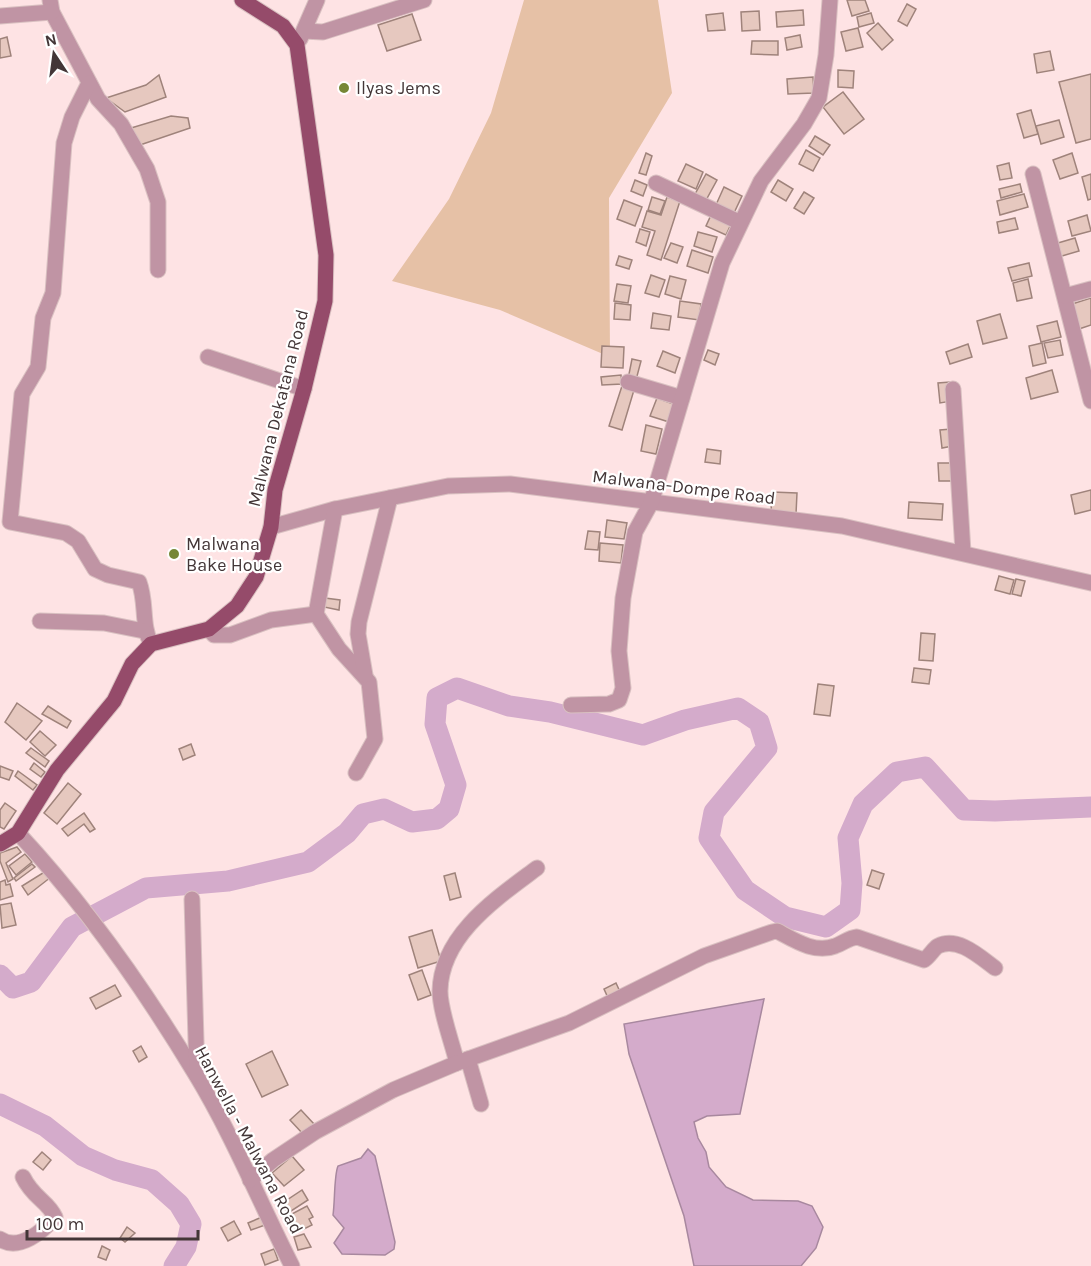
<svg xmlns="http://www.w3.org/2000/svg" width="1091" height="1266" font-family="Karla,sans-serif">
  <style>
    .green { fill: #e6c1a6 }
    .water { fill: #d4abcb; stroke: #a8889f; stroke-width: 1.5 }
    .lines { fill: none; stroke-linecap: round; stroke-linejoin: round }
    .river { stroke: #d4abcb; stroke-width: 21 }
    .building { fill: #e6c8bf; stroke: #9f837b; stroke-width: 1.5 }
    .minor-casing { stroke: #d9c0c1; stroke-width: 17 }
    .major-casing { stroke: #d9c0c1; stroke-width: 17 }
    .minor { stroke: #c094a4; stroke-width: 15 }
    .major { stroke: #954b6a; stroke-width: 15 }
    .poi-dot { fill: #768736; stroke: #fff; stroke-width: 2 }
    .labels { text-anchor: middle; stroke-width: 4.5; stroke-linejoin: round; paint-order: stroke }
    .poi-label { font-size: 18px; fill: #433637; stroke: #fff; text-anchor: start }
    .street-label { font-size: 18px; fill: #433637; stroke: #fff }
  </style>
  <rect width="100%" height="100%" fill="#fee3e4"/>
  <polygon class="green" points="524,0 658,0 672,93 609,198 610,357 500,310 392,281 449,199 491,113"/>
  <g class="water">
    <polygon points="764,999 740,1114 707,1116 694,1122 698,1138 706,1152 709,1167 726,1187 753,1200 798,1201 812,1206 823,1227 816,1248 801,1266 694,1266 684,1216 629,1054 624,1024"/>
    <path d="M368 1149 375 1156 395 1242 394 1249 385 1255 342 1254 334 1243 344 1228 333 1215C335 1202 334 1175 338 1166L361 1158Z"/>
  </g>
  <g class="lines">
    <g class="river">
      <polyline points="0,975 13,988 31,982 72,927 146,888 228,881 308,862 347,833 363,814 384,809 412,822 437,819 449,809 456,785 435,724 437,698 457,688 509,706 550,712 643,735 685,720 738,708 759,722 767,748 714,812 709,838 745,890 785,917 826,927 850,910 852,883 848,838 863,804 897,772 925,767 964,810 995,811 1091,807"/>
      <polyline points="0,1104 45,1126 83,1156 115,1170 152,1180 179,1204 191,1224 186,1247 174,1266"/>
    </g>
  </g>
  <g class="building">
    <polygon points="847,0 865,0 869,11 852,16"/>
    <polygon points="907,4 916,9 907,26 898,21"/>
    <polygon points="803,10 804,25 777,27 776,12"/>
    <polygon points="759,11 760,30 742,31 741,12"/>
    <polygon points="723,13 725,30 708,31 706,15"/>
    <polygon points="871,13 874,23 859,27 857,17"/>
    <polygon points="412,14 421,40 387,51 378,25"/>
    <polygon points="878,23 893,40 882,50 867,33"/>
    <polygon points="858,28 863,47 846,51 841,32"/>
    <polygon points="800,35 802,47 787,50 785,38"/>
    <polygon points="7,37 11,56 0,58 0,39"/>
    <polygon points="752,41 778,41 778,55 751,54"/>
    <polygon points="1050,51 1054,70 1037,73 1034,54"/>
    <polygon points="838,70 854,71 853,88 838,87"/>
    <polygon points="1091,74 1091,139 1076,143 1059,82"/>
    <polygon points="159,75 166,97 125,112 106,98 146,85"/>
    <polygon points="813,77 814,93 788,94 787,79"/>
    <polygon points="843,92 864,119 844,134 823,107"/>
    <polygon points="1031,110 1038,134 1024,138 1017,114"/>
    <polygon points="171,116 188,118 190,128 137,146 131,128"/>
    <polygon points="1059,120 1064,137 1041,144 1036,126"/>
    <polygon points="815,136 830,145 823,155 809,146"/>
    <polygon points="806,150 820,158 813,171 799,164"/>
    <polygon points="646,153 652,156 646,175 639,173"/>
    <polygon points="1072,153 1078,173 1060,179 1053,160"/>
    <polygon points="1009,163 1012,178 1000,180 997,166"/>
    <polygon points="686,164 703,172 696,189 678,181"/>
    <polygon points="706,174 717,180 705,202 694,196"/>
    <polygon points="1091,174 1091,199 1088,200 1082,177"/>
    <polygon points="635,180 647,185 643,196 631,191"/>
    <polygon points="778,180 793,189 786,201 771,192"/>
    <polygon points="1020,184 1022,192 1001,198 999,189"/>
    <polygon points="724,187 742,196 733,215 715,207"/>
    <polygon points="804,192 814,198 804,214 794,208"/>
    <polygon points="1024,194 1028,207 1000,215 997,201"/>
    <polygon points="652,197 665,201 660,214 648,210"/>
    <polygon points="667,197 680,201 661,260 647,255 655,231 642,227 647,211 661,215"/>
    <polygon points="624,200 642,207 635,226 617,219"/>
    <polygon points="712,213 732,222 726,235 706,226"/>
    <polygon points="1087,215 1091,231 1072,236 1068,221"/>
    <polygon points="1015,218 1018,229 999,233 997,222"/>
    <polygon points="640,229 650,232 646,246 636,242"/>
    <polygon points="698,232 717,237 712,252 694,246"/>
    <polygon points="1075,238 1079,251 1055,258 1051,245"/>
    <polygon points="671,243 683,247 677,263 664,258"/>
    <polygon points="692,250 713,257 708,273 687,266"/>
    <polygon points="619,256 632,260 629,269 616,265"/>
    <polygon points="1029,263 1032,276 1012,281 1008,268"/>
    <polygon points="651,275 665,280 659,297 645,293"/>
    <polygon points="670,276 686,280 681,299 665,294"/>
    <polygon points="1028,279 1032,298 1017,301 1013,283"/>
    <polygon points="617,284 631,286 628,303 614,301"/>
    <polygon points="1091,298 1091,325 1079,329 1072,304"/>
    <polygon points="680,301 701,304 699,320 678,317"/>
    <polygon points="615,303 631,305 630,320 614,319"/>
    <polygon points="653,313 671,316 669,330 651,328"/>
    <polygon points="1000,314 1007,338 983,344 977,321"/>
    <polygon points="1057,321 1061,337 1041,342 1037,326"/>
    <polygon points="1060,340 1063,355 1048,358 1044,343"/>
    <polygon points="1042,343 1046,363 1033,366 1029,346"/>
    <polygon points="968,344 972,357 950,364 946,352"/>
    <polygon points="602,346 624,347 623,368 601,367"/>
    <polygon points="708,350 719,354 715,365 704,360"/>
    <polygon points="663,351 680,358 675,373 657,366"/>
    <polygon points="632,359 641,361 636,380 628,379"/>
    <polygon points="1052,370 1058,392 1031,399 1026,378"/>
    <polygon points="621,375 622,384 602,385 601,377"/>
    <polygon points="950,382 952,401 940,403 938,383"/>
    <polygon points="622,386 634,390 622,430 609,426"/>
    <polygon points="657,398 676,405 669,422 650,416"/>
    <polygon points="646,425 662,429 656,454 641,451"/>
    <polygon points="951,429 953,446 942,448 940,430"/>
    <polygon points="707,449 721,451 720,464 705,462"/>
    <polygon points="938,463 954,463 954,481 939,481"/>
    <polygon points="1091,490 1091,510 1075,514 1071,495"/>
    <polygon points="772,492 797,493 796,514 771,513"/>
    <polygon points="909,502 943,504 942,520 908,518"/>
    <polygon points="607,520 627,523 624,539 605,537"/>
    <polygon points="588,531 600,532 598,550 585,549"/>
    <polygon points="600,543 623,545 621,563 599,561"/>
    <polygon points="999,576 1014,580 1010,594 995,590"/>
    <polygon points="1016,579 1025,581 1021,596 1012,594"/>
    <polygon points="325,598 340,600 339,610 324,607"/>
    <polygon points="921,633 935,634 933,661 919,660"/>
    <polygon points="914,668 931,670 929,684 912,682"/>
    <polygon points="818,684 834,686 830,716 814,714"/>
    <polygon points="17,703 42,721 26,740 5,722"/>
    <polygon points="48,706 71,721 67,728 42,714"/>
    <polygon points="40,731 56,745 45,756 30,742"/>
    <polygon points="191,744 195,755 183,760 179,749"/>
    <polygon points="31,748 49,761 45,767 26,753"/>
    <polygon points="34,763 45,772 41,777 30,769"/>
    <polygon points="0,766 13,771 9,780 0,777"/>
    <polygon points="18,771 37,785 33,790 15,776"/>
    <polygon points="68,783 81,794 57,824 44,813"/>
    <polygon points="5,803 16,811 4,829 0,827 0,810"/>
    <polygon points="84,813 95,829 90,832 84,824 68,836 62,829"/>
    <polygon points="17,847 21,852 6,863 13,879 8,882 0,861 0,853"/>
    <polygon points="25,854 32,862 16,875 9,866"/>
    <polygon points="32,864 35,867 16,881 14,878"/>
    <polygon points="872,870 884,874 879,889 867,885"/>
    <polygon points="46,871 51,877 28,895 22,886"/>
    <polygon points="455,873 461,897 450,900 444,876"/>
    <polygon points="5,880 6,885 10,884 13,896 0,900 0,882"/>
    <polygon points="11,903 16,925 2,928 0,905"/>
    <polygon points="432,930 441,961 418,968 409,937"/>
    <polygon points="422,970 431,995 418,1000 409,975"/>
    <polygon points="616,983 621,994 609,1000 604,989"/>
    <polygon points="115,985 121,996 96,1009 90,998"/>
    <polygon points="141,1046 147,1057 139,1062 133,1051"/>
    <polygon points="272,1051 288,1085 262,1097 246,1064"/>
    <polygon points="301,1110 314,1124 303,1134 290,1120"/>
    <polygon points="42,1152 51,1160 43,1170 33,1162"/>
    <polygon points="292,1156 304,1170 284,1186 272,1173"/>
    <polygon points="302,1190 308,1200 288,1213 281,1204"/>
    <polygon points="307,1206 313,1217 309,1219 312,1225 298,1232 288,1216"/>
    <polygon points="262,1217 265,1225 251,1230 248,1223"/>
    <polygon points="234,1221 241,1234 228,1241 221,1228"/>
    <polygon points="127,1227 135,1233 125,1242 120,1238"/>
    <polygon points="304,1234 311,1247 298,1250 294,1237"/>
    <polygon points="102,1246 110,1250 106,1260 98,1257"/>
    <polygon points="274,1249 278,1260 265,1265 261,1254"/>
  </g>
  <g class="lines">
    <g class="minor-casing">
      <g id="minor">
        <polyline points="50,0 52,12 98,99 121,124 147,169 158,202 158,270"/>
        <polyline points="0,16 52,12"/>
        <polyline points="304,31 323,32 424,0"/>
        <polyline points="300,39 317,0"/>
        <path d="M89 83 72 117 64 143 53 293 43 318 38 367 22 394 10 522 66 533 78 541 95 569 108 575 139 582C147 603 141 624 151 644"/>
        <polyline points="1033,174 1091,401"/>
        <polyline points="656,183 739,222"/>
        <polyline points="1065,296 1091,289"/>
        <polyline points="208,357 304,389"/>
        <polyline points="628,382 682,398"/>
        <polyline points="953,389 963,552"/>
        <polyline points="271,527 335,509 448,486 510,484 842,526 1091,583"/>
        <polyline points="316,614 339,649 369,682 375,739 356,773"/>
        <polyline points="316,614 335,509"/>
        <polyline points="40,621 104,623 144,631"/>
        <polyline points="209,629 214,635 230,635 271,620 316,614"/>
        <polyline points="365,675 358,634 359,622 390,498"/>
        <polyline points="571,705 609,704 619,700 623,688 619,651 623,598 635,532 651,503 722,263 761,181 804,124 819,98 826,55 830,0"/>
        <path d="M18 833C86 906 145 990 196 1075 233 1136 260 1203 292 1266"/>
        <polyline points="192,899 197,1076"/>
        <polyline points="468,1059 481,1104"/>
        <path d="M457 1063C452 1042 440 1011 440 991 441 935 497 898 537 868"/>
        <path d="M250 1180 273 1160 315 1132 393 1090 457 1063 569 1023 704 956 772 932 777 931C794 940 815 954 835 946 844 943 848 938 857 937L924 960C930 956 933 949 938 946 958 936 980 957 995 968"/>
        <path d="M0 1239C19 1252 43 1231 55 1217 48 1201 33 1198 23 1177"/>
      </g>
    </g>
    <g class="major-casing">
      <polyline id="major" points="0,844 18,833 57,770 114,701 132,664 151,644 209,629 237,606 256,577 271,527 275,490 304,389 325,301 326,255 297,45 283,26 242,0"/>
    </g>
    <use href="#minor" class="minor"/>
    <use href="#major" class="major"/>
  </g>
  <g class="poi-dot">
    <circle cx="344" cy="88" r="6"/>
    <circle cx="174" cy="554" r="6"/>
  </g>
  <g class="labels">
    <g class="poi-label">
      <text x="356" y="94">Ilyas Jems</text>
      <text x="186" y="550">Malwana<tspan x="186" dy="21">Bake House</tspan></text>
    </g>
    <g class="street-label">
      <text transform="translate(278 408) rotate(-76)" y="6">Malwana Dekatana Road</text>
      <text transform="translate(684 487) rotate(7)" y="6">Malwana-Dompe Road</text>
      <text transform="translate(249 1140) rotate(62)" y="6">Hanwella - Malwana Road</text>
    </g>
  </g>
  <g transform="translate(54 54) rotate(347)" stroke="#ffffff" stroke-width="4.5" paint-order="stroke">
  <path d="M0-4.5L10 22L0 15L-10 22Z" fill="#433637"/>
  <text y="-9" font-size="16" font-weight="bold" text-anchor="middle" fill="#433637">N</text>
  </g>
  <path d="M27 1230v9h171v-9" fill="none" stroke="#433637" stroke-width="3"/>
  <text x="36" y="1230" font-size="18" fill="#433637" stroke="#ffffff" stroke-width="4.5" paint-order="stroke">100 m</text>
</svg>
